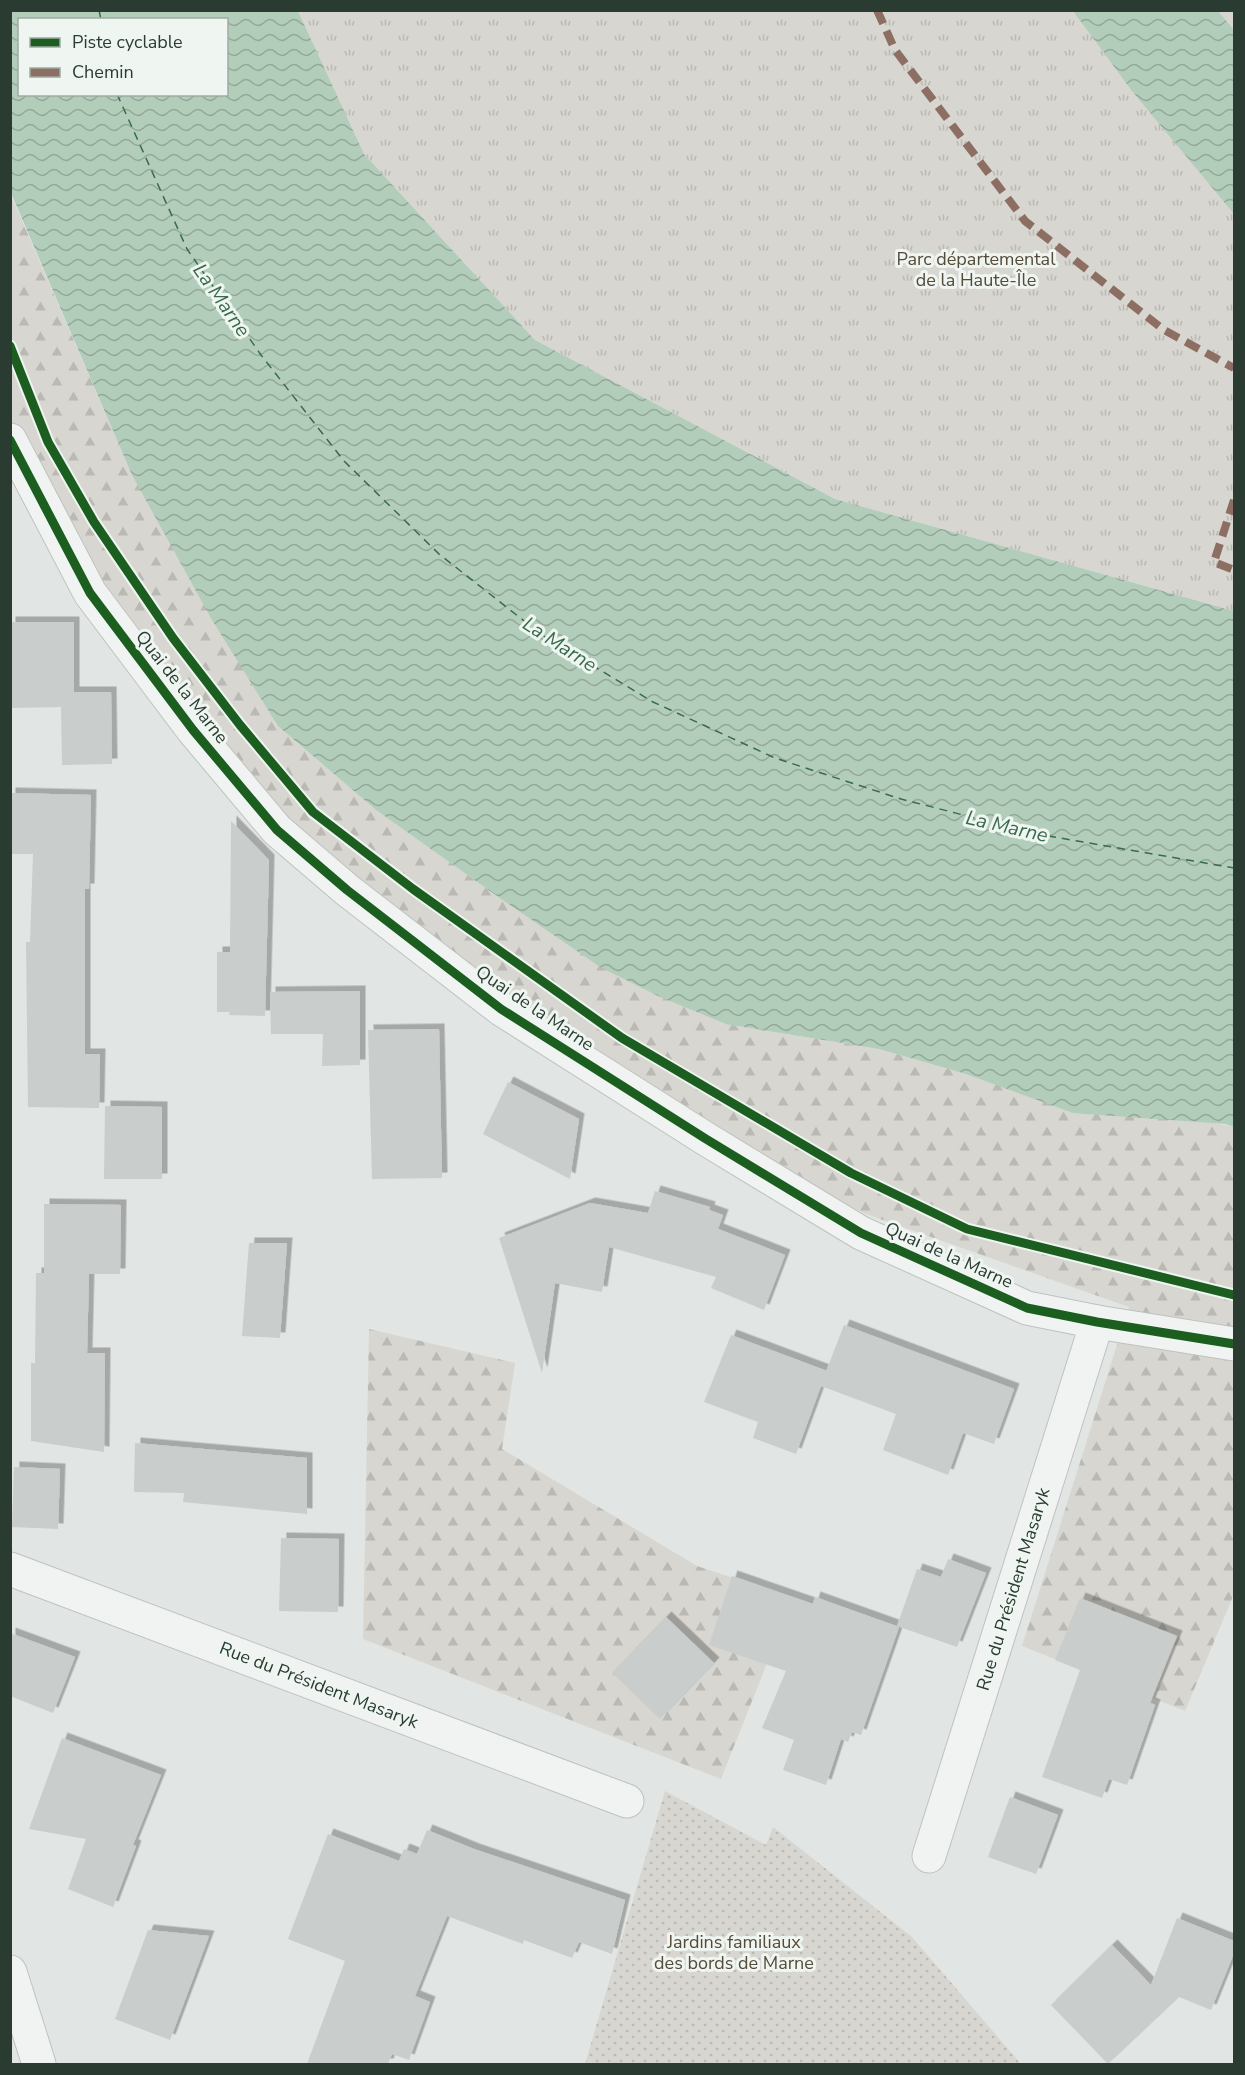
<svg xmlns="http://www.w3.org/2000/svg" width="1245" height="2075" font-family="'Nunito Sans',sans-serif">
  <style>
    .forest { fill: url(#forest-firs) }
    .park { fill: url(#park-tufts) }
    .garden { fill: url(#garden-dots) }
    .water { fill: url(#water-waves); fill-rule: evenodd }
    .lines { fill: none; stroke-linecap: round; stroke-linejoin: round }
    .ferry { stroke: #396b4b; stroke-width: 1.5; stroke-dasharray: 8 6; stroke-linecap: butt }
    .building { fill: #c9cdcb; filter: url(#shadow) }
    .minor-casing { stroke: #bec2c0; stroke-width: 35 }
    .minor { stroke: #f0f3f1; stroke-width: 33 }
    .quiet { stroke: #8d6e63; stroke-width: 8; stroke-dasharray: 15 8; stroke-linecap: butt }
    .cycleway-casing { stroke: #eff5f1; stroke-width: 13 }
    .cycleway { stroke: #1b5e20; stroke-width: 9 }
    .labels { text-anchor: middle; stroke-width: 6; stroke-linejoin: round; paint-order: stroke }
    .park-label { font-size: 18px; fill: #564b39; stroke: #eff5f1 }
    .street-label { font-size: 18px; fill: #2a3c32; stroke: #eff5f1 }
    .water-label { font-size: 20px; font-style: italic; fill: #396b4b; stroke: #eff5f1 }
  </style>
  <defs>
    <pattern id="forest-firs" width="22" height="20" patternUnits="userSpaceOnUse" patternTransform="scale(1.5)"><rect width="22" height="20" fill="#d8d6d1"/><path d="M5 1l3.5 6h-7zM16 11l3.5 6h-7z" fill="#bab9b4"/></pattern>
    <pattern id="park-tufts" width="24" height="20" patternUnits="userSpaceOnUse" patternTransform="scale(1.5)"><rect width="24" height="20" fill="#d8d6d1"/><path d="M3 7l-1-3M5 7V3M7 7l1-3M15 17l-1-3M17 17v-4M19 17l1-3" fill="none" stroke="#bab9b4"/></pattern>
    <pattern id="garden-dots" width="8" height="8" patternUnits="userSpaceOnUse" patternTransform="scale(1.5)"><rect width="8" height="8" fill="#d8d6d1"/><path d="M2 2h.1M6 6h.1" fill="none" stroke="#bab9b4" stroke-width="1.8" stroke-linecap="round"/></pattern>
    <pattern id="water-waves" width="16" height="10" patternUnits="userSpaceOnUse" patternTransform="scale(1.5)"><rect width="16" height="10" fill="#b3cdbb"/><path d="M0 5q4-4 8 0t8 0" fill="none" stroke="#92a899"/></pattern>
    <filter id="shadow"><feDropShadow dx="5.5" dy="-5.5" stdDeviation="0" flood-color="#0004"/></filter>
  </defs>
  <rect width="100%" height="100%" fill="#e1e5e3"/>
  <g class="forest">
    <polygon points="10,193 132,475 278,726 376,810 497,896 726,1024 879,1049 966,1074 1234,1127 1234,1594 1185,1711 1022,1646 1129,1307 866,1214 706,1139 277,830 90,593 11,440"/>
    <polygon points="369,1329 515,1363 502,1449 697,1566 793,1598 721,1779 363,1639"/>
  </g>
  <polygon class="park" points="298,11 1234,11 1234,611 835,499 535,340 364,154"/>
  <polygon class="garden" points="665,1791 766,1845 773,1827 912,1937 1021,2064 585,2064"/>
  <g class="water">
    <path d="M10 11H298L364 154 535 340 835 499 1234 611V1127L1225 1124 1073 1113 966 1074 879 1049 726 1024 658 996 600 967 497 896 376 810 278 726 212 620 132 475 11 193ZM20 20H226V94H20Z"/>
    <polygon points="1073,11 1218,11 1234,30 1234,214 1132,91"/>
  </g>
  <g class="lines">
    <g class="ferry">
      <polyline points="99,10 101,20"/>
      <polyline points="117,94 187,249 261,355 344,461 439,554 542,635 653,702 775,758 901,799 1037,834 1234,868"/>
    </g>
  </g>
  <g class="building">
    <polygon points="10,622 74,622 74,692 111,692 112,764 62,765 61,707 10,708"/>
    <polygon points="10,793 91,795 89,889 85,889 85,1054 100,1054 99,1108 28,1107 26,942 30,942 33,854 10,854"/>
    <polygon points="231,821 269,860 265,1016 229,1015 230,1012 217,1012 217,952 230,952"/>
    <polygon points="360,991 360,1065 322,1066 323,1034 271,1034 270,992"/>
    <polygon points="439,1029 442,1178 372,1179 368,1030"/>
    <polygon points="508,1082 579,1119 570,1179 483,1134"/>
    <polygon points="105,1106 162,1107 162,1179 104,1179"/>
    <polygon points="655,1191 710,1207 709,1210 723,1215 718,1229 785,1255 764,1310 711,1288 716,1277 609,1247 602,1292 555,1283 542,1373 499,1238 590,1203 648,1213"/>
    <polygon points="44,1204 121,1205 120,1274 89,1274 87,1353 105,1353 104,1452 31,1441 31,1363 35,1363 36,1273 44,1273"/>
    <polygon points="249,1243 287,1243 280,1338 242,1336"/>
    <polygon points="844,1325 1014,1389 994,1444 963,1433 948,1475 883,1450 896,1414 821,1386 796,1454 753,1438 758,1422 704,1402 731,1335 827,1371 822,1382"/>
    <polygon points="135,1443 307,1458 307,1514 183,1502 184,1493 134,1492"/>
    <polygon points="14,1467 60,1469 58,1529 12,1527"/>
    <polygon points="281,1538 339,1539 338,1612 279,1611"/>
    <polygon points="948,1559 986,1573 957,1647 897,1626 917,1569 941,1577"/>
    <polygon points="732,1576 813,1604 815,1597 899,1627 861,1735 852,1732 848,1742 841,1739 826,1785 783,1770 794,1740 762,1728 786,1671 709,1645"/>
    <polygon points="1080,1598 1177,1636 1150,1703 1155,1705 1127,1785 1109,1779 1102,1798 1042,1777 1080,1670 1055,1660"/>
    <polygon points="666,1617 714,1663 660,1719 612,1673"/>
    <polygon points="10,1633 75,1657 53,1713 10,1696"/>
    <polygon points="62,1738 161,1775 133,1845 136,1846 113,1907 68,1889 86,1839 29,1829"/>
    <polygon points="1010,1797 1058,1815 1036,1874 988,1857"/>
    <polygon points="427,1830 474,1849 625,1900 612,1954 579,1942 572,1958 524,1940 523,1944 447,1916 415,1996 430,2002 409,2060 392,2054 388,2064 307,2064 345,1961 288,1939 328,1834 399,1861 404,1849 417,1854"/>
    <polygon points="1177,1918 1234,1941 1234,1953 1211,2010 1179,1997 1108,2064 1051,2005 1112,1945 1151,1985"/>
    <polygon points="148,1930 209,1936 170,2040 115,2019"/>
  </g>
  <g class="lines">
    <g class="minor-casing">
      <g id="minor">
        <polyline points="10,440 90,593 193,730 277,830 347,890 501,1009 706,1139 861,1233 1027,1308 1097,1322 1234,1344"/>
        <polyline points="10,1569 627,1801"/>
        <polyline points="929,1856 1097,1322"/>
        <polyline points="10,1972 39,2064"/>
      </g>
    </g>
    <use href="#minor" class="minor"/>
    <g class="quiet">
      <polyline points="877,10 895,50 1025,221 1164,330 1234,368"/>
      <polyline points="1234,500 1214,562 1234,570"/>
    </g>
    <g class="cycleway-casing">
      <g id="cycleway">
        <polyline points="10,346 48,442 94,522 173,638 240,725 313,812 413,889 622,1038 851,1173 967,1229 1234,1295"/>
        <polyline points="10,440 90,593 193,730 277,830 347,890 501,1009 706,1139 861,1233 1027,1308 1097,1322 1234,1344"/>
      </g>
    </g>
    <use href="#cycleway" class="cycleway"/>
  </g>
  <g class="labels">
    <g class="park-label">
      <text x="976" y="265">Parc départemental<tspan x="976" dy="21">de la Haute-Île</tspan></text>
      <text x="734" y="1948">Jardins familiaux<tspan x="734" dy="21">des bords de Marne</tspan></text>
    </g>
    <g class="street-label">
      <text transform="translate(182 687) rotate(52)" y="6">Quai de la Marne</text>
      <text transform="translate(535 1008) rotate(34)" y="6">Quai de la Marne</text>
      <text transform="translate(949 1255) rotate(24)" y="6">Quai de la Marne</text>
      <text transform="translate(1013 1589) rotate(-73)" y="6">Rue du Président Masaryk</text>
      <text transform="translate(319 1685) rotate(21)" y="6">Rue du Président Masaryk</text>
    </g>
    <g class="water-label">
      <text transform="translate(222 300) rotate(55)" y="7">La Marne</text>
      <text transform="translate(560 644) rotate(33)" y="7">La Marne</text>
      <text transform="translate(1007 826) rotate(13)" y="7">La Marne</text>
    </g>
  </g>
  <rect width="1245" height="2075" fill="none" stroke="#2a3c32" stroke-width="24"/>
  <rect x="18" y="18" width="210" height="78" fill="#eff5f1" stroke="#a0aba5" stroke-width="1.5"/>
  <rect x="30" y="38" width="30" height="9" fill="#1b5e20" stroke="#a0aba5" stroke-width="1.5"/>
  <text x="72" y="48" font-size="18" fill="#2a3c32">Piste cyclable</text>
  <rect x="30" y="68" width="30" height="9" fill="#8d6e63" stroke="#a0aba5" stroke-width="1.5"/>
  <text x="72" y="78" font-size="18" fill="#2a3c32">Chemin</text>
</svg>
